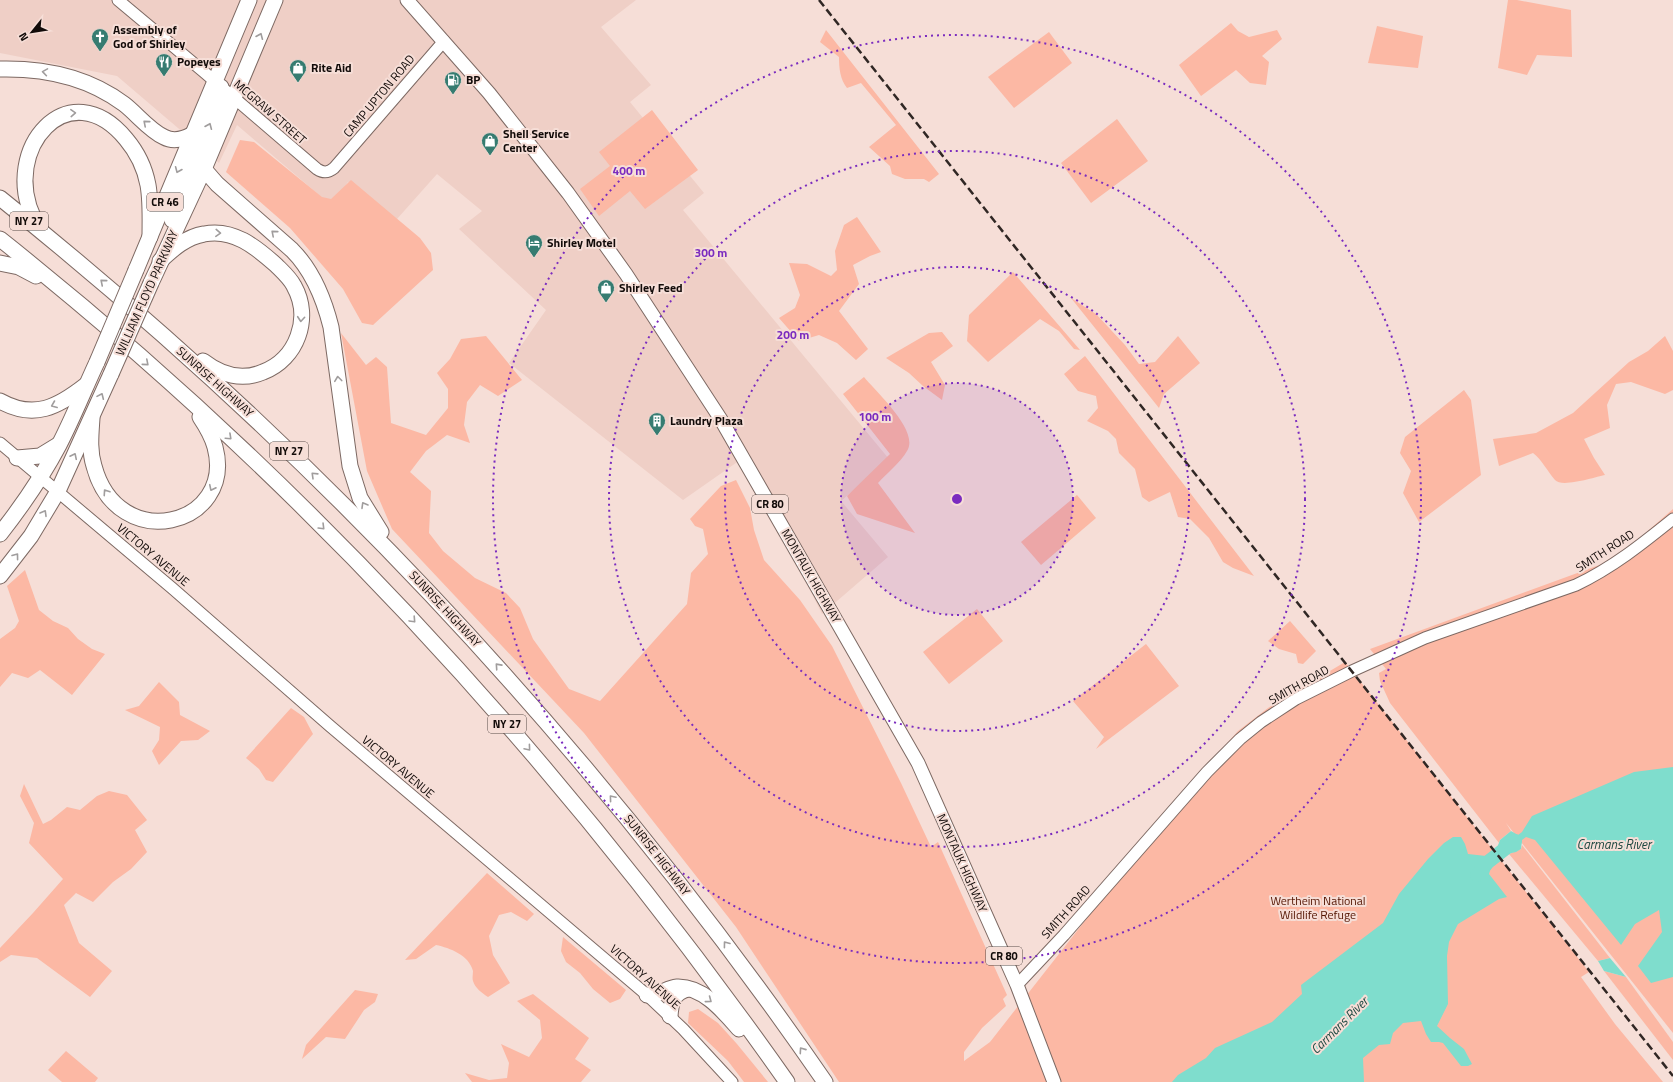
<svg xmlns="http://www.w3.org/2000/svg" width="1673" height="1082" font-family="'Titillium Web',sans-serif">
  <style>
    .built { fill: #efcfc6 }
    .green { fill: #fcb8a4 }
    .water { fill: #7fddcd }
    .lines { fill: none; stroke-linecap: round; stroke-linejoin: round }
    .river { stroke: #7fddcd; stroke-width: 14 }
    .secondary-casing { stroke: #7d6963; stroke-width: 13 }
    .primary-casing { stroke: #7d6963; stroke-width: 15 }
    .highway-casing { stroke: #7d6963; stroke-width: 17 }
    .secondary { stroke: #fff; stroke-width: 11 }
    .primary { stroke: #fff; stroke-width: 13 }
    .highway { stroke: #fff; stroke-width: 15 }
    .rail { stroke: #302724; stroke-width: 2.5; stroke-dasharray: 8 4; stroke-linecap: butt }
    .highway-bridge-casing { stroke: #7d6963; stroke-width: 17; stroke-linecap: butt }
    .highway-bridge { stroke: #fff; stroke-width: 15 }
    .oneway { stroke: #a09d9d }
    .ring { fill: none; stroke: #7b2cbf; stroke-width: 2; stroke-dasharray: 2 4 }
    .labels { text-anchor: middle; stroke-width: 4; stroke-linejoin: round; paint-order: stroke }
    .shield { fill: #f6ded7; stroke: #564a47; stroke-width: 1 }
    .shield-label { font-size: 11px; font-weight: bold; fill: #120b09 }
    .poi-label { font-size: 12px; font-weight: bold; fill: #120b09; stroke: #f6ded7; text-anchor: start }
    .street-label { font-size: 12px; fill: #120b09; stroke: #f6ded7 }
    .park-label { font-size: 12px; fill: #531400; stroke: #f6ded7 }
    .water-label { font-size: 13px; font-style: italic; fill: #1c4740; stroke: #f6ded7 }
    .centre { fill: #7b2cbf; stroke: #f6ded7; stroke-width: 2 }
    .ring-label { font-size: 12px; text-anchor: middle; font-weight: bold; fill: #7b2cbf; stroke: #f6ded7; stroke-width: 4; stroke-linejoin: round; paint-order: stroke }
  </style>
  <rect width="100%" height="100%" fill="#f6ded7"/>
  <polygon class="built" points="0,0 636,0 601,27 651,85 630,102 704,193 683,210 889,459 841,501 888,557 822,614 746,461 743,458 683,500 509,363 546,310 459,229 482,211 437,174 397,219 348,182 332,206 237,125 219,163 117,76 0,53"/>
  <g class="green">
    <polygon points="1508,0 1517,0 1571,10 1572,57 1537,55 1527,75 1498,68"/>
    <polygon points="1231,23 1238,31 1249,37 1277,30 1282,39 1262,56 1269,62 1266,85 1250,83 1236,70 1201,96 1179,65"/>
    <polygon points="1377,26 1423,36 1418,68 1368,63"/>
    <path d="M826 30 939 174 929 182 924 179H905L892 174 890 166 869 147 896 125 861 83 847 88C840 79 839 68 839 57L820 42Z"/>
    <polygon points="1049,32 1072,63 1014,108 988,77"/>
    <polygon points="652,110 698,170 645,209 630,191 599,216 580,189 610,166 599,152"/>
    <polygon points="1117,119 1148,161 1091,203 1061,163"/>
    <polygon points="240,140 254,142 322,197 331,199 351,180 420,238 431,253 433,270 373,325 362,323 343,289 290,228 226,172"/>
    <polygon points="857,217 881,252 870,256 853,265 859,284 839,311 868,349 856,360 837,343 819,335 799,341 779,318 795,308 800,295 789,263 807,264 831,276 837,270 835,251 844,225"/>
    <polygon points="1013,272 1080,350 1074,349 1059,331 1040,319 988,362 967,341 969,315"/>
    <polygon points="1071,298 1096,314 1125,345 1139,364 1155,362 1178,336 1200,363 1164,394 1159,408"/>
    <polygon points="942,332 953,346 931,362 945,385 942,400 923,386 909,373 886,358 929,333"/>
    <polygon points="341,333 366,365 376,357 387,367 391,423 426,435 448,408 448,389 437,373 450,359 461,339 486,336 522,380 498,396 480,385 467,402 464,425 470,443 447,435 426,451 410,472 431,491 429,533 443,551 475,578 506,593 520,608 533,639 569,689 600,701 687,604 691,573 708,554 703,529 695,526 690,519 721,486 736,480 750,508 754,530 764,560 800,600 832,646 901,783 931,847 938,842 1007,995 1003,999 1006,1006 982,1028 964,1052 964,1061 990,1042 1095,908 1139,856 1208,765 1238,731 1268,708 1345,662 1589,972 1581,977 1615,1024 1663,1082 839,1082 736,927 584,733 392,529 367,471"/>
    <path d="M1665 336 1673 351V390L1665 394 1631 382 1616 384 1607 405 1610 428 1584 439 1594 458 1605 475C1595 477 1562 488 1555 480 1547 471 1543 461 1533 453L1499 466 1493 439 1536 433 1573 413 1629 362 1648 351Z"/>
    <polygon points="1085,356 1254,576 1233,568 1223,562 1209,538 1190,519 1178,517 1170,492 1149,502 1142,497 1135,469 1119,453 1116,439 1108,431 1087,421 1098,408 1096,396 1078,391 1064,374"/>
    <path d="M864 377C876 392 920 431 907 451 900 463 887 473 878 483L915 533 857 514 847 496 890 454 843 394Z"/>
    <polygon points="1464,390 1471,400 1481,475 1419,522 1403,493 1411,471 1400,453 1405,437"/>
    <polygon points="1077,495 1096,518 1041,565 1021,542"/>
    <polygon points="1673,509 1673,1033 1506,823 1511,831 1500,840 1499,843 1390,703 1380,681 1379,673 1386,669 1370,649 1602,564 1634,543"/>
    <polygon points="25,570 39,610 53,621 68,628 78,639 92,649 105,654 72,695 40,670 28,678 12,673 0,687 0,639 15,628 19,621 7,586"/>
    <polygon points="977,609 1003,641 949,684 923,652"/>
    <polygon points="1290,621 1316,651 1303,664 1298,663 1296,654 1279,649 1268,641"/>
    <polygon points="1146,644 1179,686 1096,749 1104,737 1073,701"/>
    <polygon points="159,682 179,702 180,715 210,731 198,740 181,741 159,765 152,751 159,740 160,727 125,710 139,706"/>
    <polygon points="291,708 304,717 313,734 273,782 266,780 259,769 246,758"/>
    <polygon points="24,784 43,824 51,820 67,807 80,810 97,796 109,791 127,795 147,820 135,830 147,852 131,869 113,882 93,902 76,893 64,905 79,943 112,971 90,997 37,958 11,955 0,962 0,948 33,913 63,879 29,843 34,823 20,796"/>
    <polygon points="1522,845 1610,958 1598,961 1509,854 1521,849"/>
    <path d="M487 873 534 914 527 921 511 912 499 915 489 936 493 955 510 983 488 997C482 993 475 988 473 981 472 978 473 974 473 971 469 955 450 948 436 945L416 959 405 960Z"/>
    <polygon points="563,937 626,990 620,999 610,1003 593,989 580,973 566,962 561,951"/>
    <polygon points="1604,971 1626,977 1673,1042 1673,1060"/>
    <polygon points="355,990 378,994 375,1002 364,1010 345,1039 326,1037 302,1059 306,1045"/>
    <polygon points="533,994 589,1038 575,1059 591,1070 581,1082 472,1082 465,1073 489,1080 507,1078 509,1063 501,1044 529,1057 542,1038 540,1020 517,1001"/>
    <polygon points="698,1009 718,1023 737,1044 768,1082 744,1082 728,1061 688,1023 689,1012"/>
    <polygon points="66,1051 98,1078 95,1082 62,1082 48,1070"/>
  </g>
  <g class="water">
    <polygon points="1673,767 1673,977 1651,983 1638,966 1662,932 1659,910 1635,924 1621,945 1535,840 1526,837 1522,840 1521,849 1516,852 1503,855 1497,848 1500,840 1511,831 1518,835 1522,832 1532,816 1634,772"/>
    <polygon points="1453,837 1461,837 1465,844 1468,854 1486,856 1492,864 1489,874 1507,897 1499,899 1458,924 1449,942 1447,956 1448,1004 1437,1026 1450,1038 1464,1049 1472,1064 1468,1066 1461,1066 1443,1043 1439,1042 1431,1042 1426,1034 1421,1021 1403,1023 1393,1033 1390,1044 1379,1045 1363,1058 1364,1082 1172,1082 1178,1075 1206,1058 1215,1048 1272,1022 1302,994 1301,985 1383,923 1399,894 1428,859 1444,843"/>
    <polygon points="1610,958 1626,977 1604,971 1598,961"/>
  </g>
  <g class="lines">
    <polyline class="river" points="1477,875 1488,862 1515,841"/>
    <g class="secondary-casing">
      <g id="secondary">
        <path d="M118 0 204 72 317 169C323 173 328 173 334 168L444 41"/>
        <polyline points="0,443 172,588 330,726 647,995 683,1029 732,1082"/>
        <path d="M1017 985 1064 935 1207 772 1240 739 1261 722 1296 699 1352 671 1425 638 1576 585C1612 568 1642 544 1673 519"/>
      </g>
    </g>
    <g class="primary-casing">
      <polyline id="primary" points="407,0 489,93 568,193 626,274 720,418 918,763 1017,985 1054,1082"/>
    </g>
    <g class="highway-casing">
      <g id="highway">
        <path d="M0 69C44 68 88 77 124 104 137 114 149 130 164 137 173 142 184 139 193 134"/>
        <path d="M204 169 217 184 292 250C312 270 324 299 331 327L350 466 360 498 381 532"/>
        <path d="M0 198C319 453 593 746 825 1082"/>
        <path d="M34 219C0 149 69 70 126 139 137 152 145 169 148 185 151 202 150 220 150 237"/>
        <polyline points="172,220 175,207 221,100 221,87"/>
        <path d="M0 239C303 479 565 767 787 1082"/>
        <path d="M160 261C173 249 186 237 204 234 233 228 256 247 276 265 283 272 290 278 294 286 312 318 297 359 263 372 242 381 221 375 203 361"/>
        <polyline points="0,263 19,267 36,276"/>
        <polyline points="136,270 249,0"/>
        <polyline points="151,283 204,169 275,0"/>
        <path d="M0 401C34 420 58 407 86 385"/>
        <path d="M92 418C91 434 89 450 94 466 118 556 236 526 215 447 212 436 206 426 200 417"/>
        <polyline points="17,458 40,456 58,445"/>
        <path d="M0 534C22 506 42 477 59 445 73 418 84 390 97 362"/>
        <polyline points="0,576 31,536 58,491 111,374"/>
        <path d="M647 995C660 996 666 988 677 987 703 986 724 1012 739 1029"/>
        <path d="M670 1016C671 1002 673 993 688 989"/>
      </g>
    </g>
    <use href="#secondary" class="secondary"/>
    <use href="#primary" class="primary"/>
    <use href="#highway" class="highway"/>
    <polyline class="rail" points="819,0 1673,1076"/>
    <g class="highway-bridge-casing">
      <g id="highway-bridge">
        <polyline points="97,362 136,270"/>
        <polyline points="111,374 151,283"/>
      </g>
    </g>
    <use href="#highway-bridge" class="highway-bridge"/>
  </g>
  <defs><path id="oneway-chevron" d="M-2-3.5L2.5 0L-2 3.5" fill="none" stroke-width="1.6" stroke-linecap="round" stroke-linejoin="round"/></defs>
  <g class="oneway">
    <use href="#oneway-chevron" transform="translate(260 36) rotate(-67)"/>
    <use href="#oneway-chevron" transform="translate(45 72) rotate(-171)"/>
    <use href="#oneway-chevron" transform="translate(73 113) rotate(-3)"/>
    <use href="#oneway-chevron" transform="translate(146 123) rotate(-139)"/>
    <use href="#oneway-chevron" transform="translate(209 126) rotate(-67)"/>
    <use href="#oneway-chevron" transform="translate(178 170) rotate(113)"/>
    <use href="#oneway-chevron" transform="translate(218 233) rotate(3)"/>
    <use href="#oneway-chevron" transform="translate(274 233) rotate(-139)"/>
    <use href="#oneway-chevron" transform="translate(103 282) rotate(-140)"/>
    <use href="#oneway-chevron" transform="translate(301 319) rotate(95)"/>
    <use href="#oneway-chevron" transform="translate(146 363) rotate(41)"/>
    <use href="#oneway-chevron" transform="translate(338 379) rotate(-97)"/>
    <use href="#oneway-chevron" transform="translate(101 396) rotate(-66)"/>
    <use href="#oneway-chevron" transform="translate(54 405) rotate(158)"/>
    <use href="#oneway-chevron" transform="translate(229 437) rotate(43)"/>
    <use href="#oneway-chevron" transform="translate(74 456) rotate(-64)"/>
    <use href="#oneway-chevron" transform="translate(314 475) rotate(-136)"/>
    <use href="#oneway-chevron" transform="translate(212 488) rotate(116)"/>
    <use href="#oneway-chevron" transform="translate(106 492) rotate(-124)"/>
    <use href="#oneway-chevron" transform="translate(364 505) rotate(-120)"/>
    <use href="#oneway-chevron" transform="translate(44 513) rotate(-60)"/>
    <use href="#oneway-chevron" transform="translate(322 527) rotate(45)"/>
    <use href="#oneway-chevron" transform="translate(16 556) rotate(-53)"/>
    <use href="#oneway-chevron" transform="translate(413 620) rotate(47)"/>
    <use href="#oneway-chevron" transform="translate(498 666) rotate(-132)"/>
    <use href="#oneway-chevron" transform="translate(528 748) rotate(50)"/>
    <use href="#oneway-chevron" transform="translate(612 798) rotate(-130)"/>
    <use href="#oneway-chevron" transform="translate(726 944) rotate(-127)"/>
    <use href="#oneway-chevron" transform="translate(709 1000) rotate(37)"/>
    <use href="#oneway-chevron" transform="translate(802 1050) rotate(-125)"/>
  </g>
  <circle cx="957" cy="499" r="116" fill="#7b2cbf" fill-opacity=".12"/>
  <g class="ring">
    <circle cx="957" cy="499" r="116"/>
    <circle cx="957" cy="499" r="232"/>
    <circle cx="957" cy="499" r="348"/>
    <circle cx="957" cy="499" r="464"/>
  </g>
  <defs>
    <g id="church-pin" transform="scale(0.9)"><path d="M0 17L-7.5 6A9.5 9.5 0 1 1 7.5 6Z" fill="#367c71" stroke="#f6ded7"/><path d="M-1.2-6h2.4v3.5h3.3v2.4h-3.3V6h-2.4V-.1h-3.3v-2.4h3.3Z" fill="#fff"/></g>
    <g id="restaurant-pin" transform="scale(0.9)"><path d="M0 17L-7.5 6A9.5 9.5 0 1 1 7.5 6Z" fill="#367c71" stroke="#f6ded7"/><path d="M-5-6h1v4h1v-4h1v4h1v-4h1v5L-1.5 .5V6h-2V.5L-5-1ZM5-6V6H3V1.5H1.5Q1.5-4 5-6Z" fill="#fff"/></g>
    <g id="shop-pin" transform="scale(0.9)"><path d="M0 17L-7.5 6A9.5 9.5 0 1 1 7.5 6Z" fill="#367c71" stroke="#f6ded7"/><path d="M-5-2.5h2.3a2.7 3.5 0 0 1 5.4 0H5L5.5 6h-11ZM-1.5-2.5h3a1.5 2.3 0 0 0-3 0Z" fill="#fff"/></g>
    <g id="fuel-pin" transform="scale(0.9)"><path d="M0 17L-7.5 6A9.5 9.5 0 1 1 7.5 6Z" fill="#367c71" stroke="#f6ded7"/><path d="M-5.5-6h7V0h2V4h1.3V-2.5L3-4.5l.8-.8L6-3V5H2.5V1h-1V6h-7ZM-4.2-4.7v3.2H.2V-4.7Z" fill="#fff"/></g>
    <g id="hotel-pin" transform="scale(0.9)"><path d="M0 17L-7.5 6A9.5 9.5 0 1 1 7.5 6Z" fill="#367c71" stroke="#f6ded7"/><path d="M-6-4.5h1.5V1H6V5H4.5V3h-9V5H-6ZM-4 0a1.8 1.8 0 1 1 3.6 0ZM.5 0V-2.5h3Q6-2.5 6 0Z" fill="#fff"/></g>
    <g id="building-pin" transform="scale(0.9)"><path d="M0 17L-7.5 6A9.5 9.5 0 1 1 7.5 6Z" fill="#367c71" stroke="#f6ded7"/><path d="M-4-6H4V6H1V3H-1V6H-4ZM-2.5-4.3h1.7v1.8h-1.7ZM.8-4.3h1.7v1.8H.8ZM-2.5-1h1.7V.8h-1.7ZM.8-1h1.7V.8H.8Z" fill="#fff"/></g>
  </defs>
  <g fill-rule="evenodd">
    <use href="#church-pin" x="100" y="37"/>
    <use href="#restaurant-pin" x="164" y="62"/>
    <use href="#shop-pin" x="298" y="68"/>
    <use href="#fuel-pin" x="453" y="80"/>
    <use href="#shop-pin" x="490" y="141"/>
    <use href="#hotel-pin" x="534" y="243"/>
    <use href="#shop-pin" x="606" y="288"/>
    <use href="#building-pin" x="657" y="421"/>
  </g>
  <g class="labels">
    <g class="shield">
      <rect x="147" y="193" width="36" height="18" rx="3"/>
      <rect x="10" y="212" width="38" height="18" rx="3"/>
      <rect x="270" y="442" width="38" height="18" rx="3"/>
      <rect x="752" y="495" width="36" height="18" rx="3"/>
      <rect x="488" y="715" width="38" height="18" rx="3"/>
      <rect x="986" y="947" width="36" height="18" rx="3"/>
    </g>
    <g class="shield-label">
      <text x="165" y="206">CR 46</text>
      <text x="29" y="225">NY 27</text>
      <text x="289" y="455">NY 27</text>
      <text x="770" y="508">CR 80</text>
      <text x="507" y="728">NY 27</text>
      <text x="1004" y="960">CR 80</text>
    </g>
    <g class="poi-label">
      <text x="113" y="34">Assembly of<tspan x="113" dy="14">God of Shirley</tspan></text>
      <text x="177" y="66">Popeyes</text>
      <text x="311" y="72">Rite Aid</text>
      <text x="466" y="84">BP</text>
      <text x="503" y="138">Shell Service<tspan x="503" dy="14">Center</tspan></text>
      <text x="547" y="247">Shirley Motel</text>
      <text x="619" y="292">Shirley Feed</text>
      <text x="670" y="425">Laundry Plaza</text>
    </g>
    <g class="street-label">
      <text transform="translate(379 96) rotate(-50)" y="4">CAMP UPTON ROAD</text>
      <text transform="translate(270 112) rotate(41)" y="4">MCGRAW STREET</text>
      <text transform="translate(147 293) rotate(-66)" y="4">WILLIAM FLOYD PARKWAY</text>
      <text transform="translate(215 382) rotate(42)" y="4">SUNRISE HIGHWAY</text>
      <text transform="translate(1605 551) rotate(-33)" y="4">SMITH ROAD</text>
      <text transform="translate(153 555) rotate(40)" y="4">VICTORY AVENUE</text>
      <text transform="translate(811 576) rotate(60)" y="4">MONTAUK HIGHWAY</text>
      <text transform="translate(445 609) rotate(47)" y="4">SUNRISE HIGHWAY</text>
      <text transform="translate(1299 685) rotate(-29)" y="4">SMITH ROAD</text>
      <text transform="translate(398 767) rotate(40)" y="4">VICTORY AVENUE</text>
      <text transform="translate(657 855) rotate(52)" y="4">SUNRISE HIGHWAY</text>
      <text transform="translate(962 863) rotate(66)" y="4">MONTAUK HIGHWAY</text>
      <text transform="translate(1066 912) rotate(-48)" y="4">SMITH ROAD</text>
      <text transform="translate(645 977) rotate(42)" y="4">VICTORY AVENUE</text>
    </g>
    <g class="park-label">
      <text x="1318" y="905">Wertheim National<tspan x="1318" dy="14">Wildlife Refuge</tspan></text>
    </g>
    <g class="water-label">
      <text x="1614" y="849">Carmans River</text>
      <text transform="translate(1339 1025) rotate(-45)" y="5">Carmans River</text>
    </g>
  </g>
  <circle cx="957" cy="499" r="6" class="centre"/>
  <g class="ring-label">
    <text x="629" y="175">400 m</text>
    <text x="711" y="257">300 m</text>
    <text x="793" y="339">200 m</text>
    <text x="875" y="421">100 m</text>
  </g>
  <g transform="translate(32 32) rotate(240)" stroke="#f6ded7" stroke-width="3" paint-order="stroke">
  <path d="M0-3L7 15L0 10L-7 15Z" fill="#120b09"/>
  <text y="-6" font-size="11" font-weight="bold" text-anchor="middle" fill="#120b09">N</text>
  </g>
</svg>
